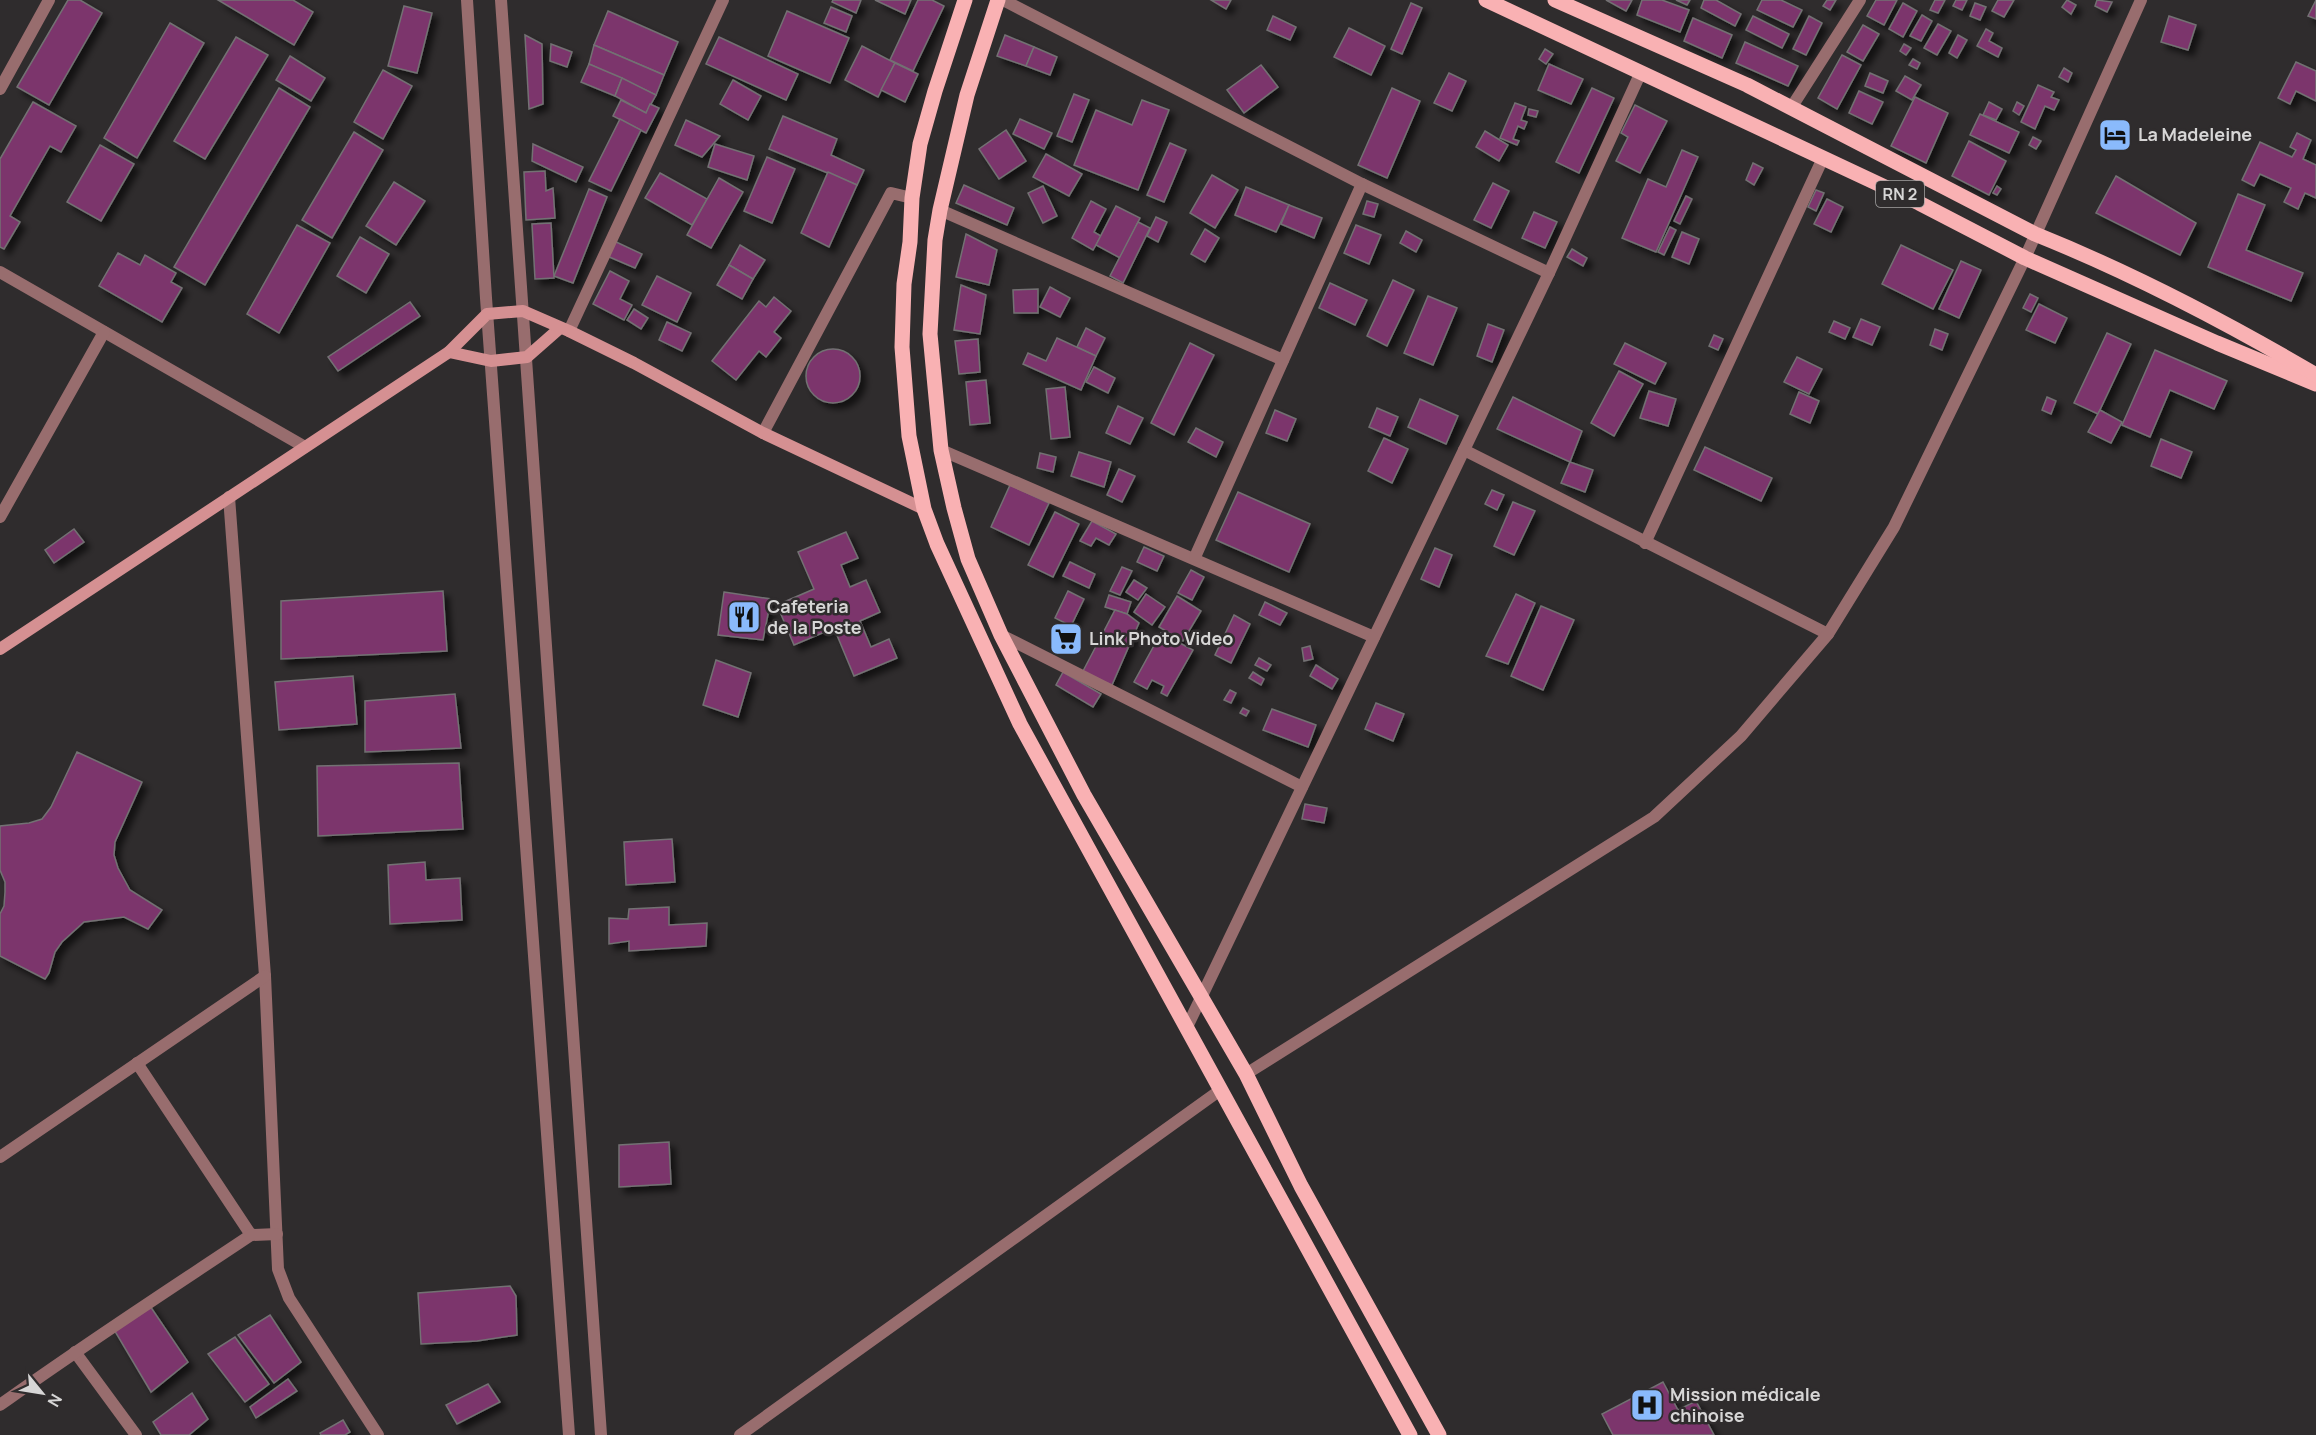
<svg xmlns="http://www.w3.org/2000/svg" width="2316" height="1435" font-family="Manrope,sans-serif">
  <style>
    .building { fill: #7c346c; stroke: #737173; stroke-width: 1.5; filter: url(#shadow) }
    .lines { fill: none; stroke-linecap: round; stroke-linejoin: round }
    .street { stroke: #986d6e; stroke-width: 12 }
    .secondary { stroke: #d59092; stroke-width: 12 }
    .primary { stroke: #f9b1b3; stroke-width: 15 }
    .labels { text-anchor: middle; stroke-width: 5; stroke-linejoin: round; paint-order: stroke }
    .shield { fill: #2f2c2d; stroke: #a5a3a3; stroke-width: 1.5 }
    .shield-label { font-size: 16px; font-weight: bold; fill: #d7d6d6 }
    .poi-label { font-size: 18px; font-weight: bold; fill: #d7d6d6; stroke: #2f2c2d; text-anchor: start }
  </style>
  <defs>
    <filter id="shadow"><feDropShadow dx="5.5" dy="5.5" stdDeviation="3" flood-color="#0009"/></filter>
  </defs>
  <rect width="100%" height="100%" fill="#2f2c2d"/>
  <g class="building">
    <polygon points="68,0 80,0 102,13 49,105 17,87"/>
    <polygon points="218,0 293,0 313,12 294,45"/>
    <polygon points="833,0 861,0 856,13 832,2"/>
    <polygon points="875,0 911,0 905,14"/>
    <polygon points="918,0 932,0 944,6 913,71 890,60"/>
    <polygon points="1211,0 1231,0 1226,9"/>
    <polygon points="1606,0 1632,0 1626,11"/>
    <polygon points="1642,0 1662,0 1689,10 1680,32 1637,15"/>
    <polygon points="1676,0 1690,0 1687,5"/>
    <polygon points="1704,0 1716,0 1741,14 1735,26 1701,8"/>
    <polygon points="1762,0 1781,0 1802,10 1793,27 1757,10"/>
    <polygon points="1827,0 1836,0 1830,10 1823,6"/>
    <polygon points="1876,0 1897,0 1884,25 1867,16"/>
    <polygon points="1935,0 1945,0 1938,13 1930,10"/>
    <polygon points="1956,0 1967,0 1962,10 1953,6"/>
    <polygon points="1998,0 2014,0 2004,17 1992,11"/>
    <polygon points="2067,0 2076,5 2071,14 2062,7"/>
    <polygon points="2097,0 2112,2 2107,12 2095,6"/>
    <polygon points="2316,0 2316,19 2308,16"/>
    <polygon points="1411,3 1422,8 1402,54 1391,49"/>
    <polygon points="1903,3 1917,11 1903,37 1889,29"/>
    <polygon points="1975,3 1986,7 1980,20 1970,16"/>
    <polygon points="404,6 432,13 417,73 388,66"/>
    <polygon points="831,7 852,16 846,32 824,23"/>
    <polygon points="608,11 678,42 664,75 594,45"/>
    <polygon points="787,11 849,38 830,83 768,56"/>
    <polygon points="1922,15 1932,21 1921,41 1910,36"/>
    <polygon points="1273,16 1296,27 1290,40 1267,30"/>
    <polygon points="1753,16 1789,34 1782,48 1746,30"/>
    <polygon points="1809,16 1822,23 1806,55 1793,49"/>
    <polygon points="2169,16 2196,25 2188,50 2161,42"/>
    <polygon points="1693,18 1732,35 1722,58 1684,41"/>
    <polygon points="170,23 204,43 137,158 104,138"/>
    <polygon points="1938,24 1951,31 1937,55 1924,48"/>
    <polygon points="1863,25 1879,34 1863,61 1847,52"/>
    <polygon points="1349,28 1385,46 1371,75 1334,57"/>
    <polygon points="1986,29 1993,33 1989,41 2002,48 1998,57 1977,46"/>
    <polygon points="525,35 542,44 543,104 529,109"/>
    <polygon points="1005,35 1034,47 1026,66 997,56"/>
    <polygon points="1958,35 1967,40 1957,58 1949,53"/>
    <polygon points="236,37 268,55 205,159 174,141"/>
    <polygon points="719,37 798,74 786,100 706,64"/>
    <polygon points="1745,42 1798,66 1788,86 1736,63"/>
    <polygon points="551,44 572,52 567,67 550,61"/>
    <polygon points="1904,44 1911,48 1906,55 1900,51"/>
    <polygon points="594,45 664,75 656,95 589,64"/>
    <polygon points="862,46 895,63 878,97 845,80"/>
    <polygon points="1034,47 1057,57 1050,75 1026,66"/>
    <polygon points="1545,49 1553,54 1546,64 1539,59"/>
    <polygon points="1842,55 1861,65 1837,109 1818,98"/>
    <polygon points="290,56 325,78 311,101 276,80"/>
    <polygon points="1913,59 1920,63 1917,69 1909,65"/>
    <polygon points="2296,62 2316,71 2316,101 2296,91 2290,104 2278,98"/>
    <polygon points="895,63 918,74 905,102 881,90"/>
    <polygon points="589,64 622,78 615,96 581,82"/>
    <polygon points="1549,64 1583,79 1571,104 1538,90"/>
    <polygon points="1261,65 1278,87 1244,113 1227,90"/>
    <polygon points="2064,68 2072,73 2068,82 2059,77"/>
    <polygon points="383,70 412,86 383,139 354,122"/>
    <polygon points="1449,73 1466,81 1452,111 1434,103"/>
    <polygon points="1870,73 1888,81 1883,93 1865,86"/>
    <polygon points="1905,76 1921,85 1912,100 1896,91"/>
    <polygon points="622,78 656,95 646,113 615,96"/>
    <polygon points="733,80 761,96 748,120 720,104"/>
    <polygon points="2038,85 2054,92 2051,97 2059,100 2054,110 2045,106 2035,129 2021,122"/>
    <polygon points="279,88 310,107 205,285 174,267"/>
    <polygon points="1392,88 1420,101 1387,178 1358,165"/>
    <polygon points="1592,88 1614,98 1579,173 1556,162"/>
    <polygon points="1859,91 1883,102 1872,124 1849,113"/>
    <polygon points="1074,94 1089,100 1072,142 1057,136"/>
    <polygon points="1915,97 1948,113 1926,163 1891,146"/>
    <polygon points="621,100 646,113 650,104 659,108 646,133 613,116"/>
    <polygon points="1142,100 1169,110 1138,190 1074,165 1096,110 1132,125"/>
    <polygon points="33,102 76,126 61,152 50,146 10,216 20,222 4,249 0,247 0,159"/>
    <polygon points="1989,102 2002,109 1996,120 1983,115"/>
    <polygon points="2017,102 2024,106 2019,115 2013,111"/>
    <polygon points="1515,103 1526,107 1521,120 1527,122 1524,129 1518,126 1513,139 1519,141 1517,145 1500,138"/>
    <polygon points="1635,105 1667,121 1640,173 1616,161 1628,137 1621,133"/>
    <polygon points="1529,109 1538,111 1536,117 1528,115"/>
    <polygon points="1980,114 2019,132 2009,153 1970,135"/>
    <polygon points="783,116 837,139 831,155 864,170 857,185 769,149"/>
    <polygon points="620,119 641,130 611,191 589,181"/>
    <polygon points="1020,119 1052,133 1044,149 1013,134"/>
    <polygon points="686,120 720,136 702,157 675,145"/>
    <polygon points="1006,130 1026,161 999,179 979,149"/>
    <polygon points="1485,131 1508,145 1499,161 1476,147"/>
    <polygon points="354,132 383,150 332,238 302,220"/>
    <polygon points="2297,133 2311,140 2303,159 2316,165 2316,198 2305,193 2298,209 2284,202 2291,188 2260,174 2254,186 2242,180 2260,142 2292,157 2296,150 2290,147"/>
    <polygon points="2033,137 2041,141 2036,149 2029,145"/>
    <polygon points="1969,141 2006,161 1989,195 1952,176"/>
    <polygon points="1170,143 1186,150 1164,202 1147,195"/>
    <polygon points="533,144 583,167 576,182 532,161"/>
    <polygon points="715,144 754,156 747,180 708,167"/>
    <polygon points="100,145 134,164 101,221 67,202"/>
    <polygon points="1682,150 1698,157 1656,252 1622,238 1648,179 1666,187"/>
    <polygon points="1046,154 1082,174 1069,196 1033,177"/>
    <polygon points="767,157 795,169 772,223 744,211"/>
    <polygon points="1753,163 1763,168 1754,185 1746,180"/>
    <polygon points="545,171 546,191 553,188 555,218 526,220 524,172"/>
    <polygon points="828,172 857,185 829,247 801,233"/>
    <polygon points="660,173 707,199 692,225 645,198"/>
    <polygon points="1212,175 1238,190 1215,228 1190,213"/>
    <polygon points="2116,176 2196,223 2180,255 2096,213"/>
    <polygon points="719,178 743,192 711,248 687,235"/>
    <polygon points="394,182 425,201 396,245 366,226"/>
    <polygon points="1493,183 1509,191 1491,228 1474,220"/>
    <polygon points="964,185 1014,208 1007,225 956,203"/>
    <polygon points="1043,186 1057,216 1043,223 1028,193"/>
    <polygon points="1997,186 2001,189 1997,195 1993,193"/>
    <polygon points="1246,187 1289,205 1276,232 1235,215"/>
    <polygon points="589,189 607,197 573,283 554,276"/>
    <polygon points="1816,190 1824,193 1816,211 1808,207"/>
    <polygon points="2238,194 2265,205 2246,250 2303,273 2291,301 2208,267"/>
    <polygon points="1686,196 1692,199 1680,224 1674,221"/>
    <polygon points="1827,199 1843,207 1831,232 1814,224"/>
    <polygon points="1091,201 1106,209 1094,232 1101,236 1093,250 1072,238"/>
    <polygon points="1367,201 1378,204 1374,217 1363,214"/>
    <polygon points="1289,205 1322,218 1314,238 1281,224"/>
    <polygon points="1116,206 1140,218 1120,258 1096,245"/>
    <polygon points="1534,212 1557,222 1545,248 1522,238"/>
    <polygon points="1156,217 1167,222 1158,242 1147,236"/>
    <polygon points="1138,222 1150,228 1123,283 1110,276"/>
    <polygon points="551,223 554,278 535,279 532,224"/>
    <polygon points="297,225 330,243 279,333 247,314"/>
    <polygon points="1356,225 1381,235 1369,264 1344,253"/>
    <polygon points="1670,227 1676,230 1664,255 1658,252"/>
    <polygon points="1205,229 1219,238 1205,262 1191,254"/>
    <polygon points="1406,231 1422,240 1416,252 1400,243"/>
    <polygon points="1682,232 1699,239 1689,264 1672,257"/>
    <polygon points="966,234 997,250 989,285 956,277"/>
    <polygon points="360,237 389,254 366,293 337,276"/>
    <polygon points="614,241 642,254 635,268 607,256"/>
    <polygon points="740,245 765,260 753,279 729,265"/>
    <polygon points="1901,245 1953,270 1933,309 1882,284"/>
    <polygon points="1572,249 1587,258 1583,266 1567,257"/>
    <polygon points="118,253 140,265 145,255 176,273 171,282 182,288 162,322 99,286"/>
    <polygon points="1961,261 1981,270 1959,318 1939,309"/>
    <polygon points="729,265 753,279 742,299 717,285"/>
    <polygon points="610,271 629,281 620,299 632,305 624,320 593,304"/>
    <polygon points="657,276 691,293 677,322 642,305"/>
    <polygon points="1393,280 1414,290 1387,346 1367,336"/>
    <polygon points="1330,283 1367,300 1355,325 1319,308"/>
    <polygon points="961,285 986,295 980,334 954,330"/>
    <polygon points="1050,287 1070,298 1060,317 1040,307"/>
    <polygon points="1038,289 1038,313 1014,313 1013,290"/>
    <polygon points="2030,294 2038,298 2031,312 2023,308"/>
    <polygon points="1428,296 1457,308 1433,365 1404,353"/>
    <polygon points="774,297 791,311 774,332 781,338 766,357 759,351 736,380 712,361 759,301 766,307"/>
    <polygon points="410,302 420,316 338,371 328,357"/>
    <polygon points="2039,304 2067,318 2055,343 2026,330"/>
    <polygon points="634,309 648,318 641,329 627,320"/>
    <polygon points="1861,319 1880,327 1872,345 1853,337"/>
    <polygon points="1834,321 1850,328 1845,339 1829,332"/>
    <polygon points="667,322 691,333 682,351 659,340"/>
    <polygon points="1488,324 1504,330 1492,362 1477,356"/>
    <polygon points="1086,328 1105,338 1096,356 1077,347"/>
    <polygon points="1935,329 1948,334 1942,350 1930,345"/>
    <polygon points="2107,333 2131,344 2098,414 2074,403"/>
    <polygon points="1714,335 1723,339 1718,350 1709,346"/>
    <polygon points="1057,338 1096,356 1081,390 1023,364 1028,353 1046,361"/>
    <polygon points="978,339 980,372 959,374 955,341"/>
    <polygon points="1190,343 1214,355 1174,435 1151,423"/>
    <polygon points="1625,343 1666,363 1655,384 1614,364"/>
    <circle cx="833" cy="376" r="27"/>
    <polygon points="2155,350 2227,381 2214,409 2170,390 2150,437 2122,425"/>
    <polygon points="1797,357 1822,369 1809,394 1784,382"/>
    <polygon points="1094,367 1115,378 1108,393 1086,382"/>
    <polygon points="1619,371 1643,384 1614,436 1591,423"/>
    <polygon points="986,380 990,423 970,425 966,382"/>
    <polygon points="1065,387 1070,437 1051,439 1046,389"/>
    <polygon points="1649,391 1676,399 1668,426 1640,418"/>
    <polygon points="1799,392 1819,401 1810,423 1790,414"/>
    <polygon points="1513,397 1582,431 1570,462 1497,429"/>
    <polygon points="2047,397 2056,401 2051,414 2042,410"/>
    <polygon points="1420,399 1458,416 1446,444 1408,427"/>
    <polygon points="1118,406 1143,418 1130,444 1106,433"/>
    <polygon points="1377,408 1398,417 1390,436 1369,427"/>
    <polygon points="1275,410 1296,419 1287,441 1266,433"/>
    <polygon points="2100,410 2122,422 2111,443 2088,432"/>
    <polygon points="1196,428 1223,442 1216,457 1188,442"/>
    <polygon points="1384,438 1408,449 1392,483 1368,471"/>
    <polygon points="2161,439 2192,452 2181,478 2151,466"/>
    <polygon points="1705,447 1772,478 1761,501 1694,470"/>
    <polygon points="1079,452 1111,462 1104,487 1071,476"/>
    <polygon points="1040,453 1056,457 1053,472 1037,468"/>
    <polygon points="1570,462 1593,470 1585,492 1561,483"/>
    <polygon points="1119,469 1135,476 1122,502 1107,495"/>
    <polygon points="1010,485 1049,503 1029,545 991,527"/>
    <polygon points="1492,490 1504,495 1497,510 1485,504"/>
    <polygon points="1238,492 1310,524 1289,572 1216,540"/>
    <polygon points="1513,502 1535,511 1514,555 1494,546"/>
    <polygon points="1055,512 1079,524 1053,577 1028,565"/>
    <polygon points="1092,521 1116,534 1109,545 1096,538 1091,546 1080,541"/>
    <polygon points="74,529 84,542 54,563 45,550"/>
    <polygon points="846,532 858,558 841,565 850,587 866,580 880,612 860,621 871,647 889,639 897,658 854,676 834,628 794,645 777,605 814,589 798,552"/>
    <polygon points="1144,547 1164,556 1157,571 1137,562"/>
    <polygon points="1435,548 1452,555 1439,587 1421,579"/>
    <polygon points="1070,562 1095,574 1089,588 1063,576"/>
    <polygon points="1122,567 1132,571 1120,595 1110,591"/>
    <polygon points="1191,570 1204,577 1192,600 1178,593"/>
    <polygon points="1134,580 1147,588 1138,600 1126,592"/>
    <polygon points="443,591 447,651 281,659 281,601"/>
    <polygon points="1068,591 1084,599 1071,626 1055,618"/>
    <polygon points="724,592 771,599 763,640 718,635"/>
    <polygon points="1146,594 1165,607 1152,625 1134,612"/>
    <polygon points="1516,594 1535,603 1508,664 1486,656"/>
    <polygon points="1109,595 1131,602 1127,614 1105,607"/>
    <polygon points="1177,596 1201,611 1183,641 1159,627"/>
    <polygon points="1265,602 1287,613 1280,625 1259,615"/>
    <polygon points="1541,606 1574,620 1543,690 1511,676"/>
    <polygon points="1115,610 1127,614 1139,623 1112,685 1082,673"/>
    <polygon points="1234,615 1250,624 1231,663 1215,655"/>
    <polygon points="1161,633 1193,650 1167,696 1161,693 1164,686 1152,680 1147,689 1134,682"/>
    <polygon points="1310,646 1313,659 1304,661 1302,648"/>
    <polygon points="1259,658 1271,665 1267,671 1255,665"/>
    <polygon points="716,660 751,673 738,717 703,705"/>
    <polygon points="1316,665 1338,679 1332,689 1310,676"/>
    <polygon points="1063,672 1101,694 1093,707 1056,685"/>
    <polygon points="1253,672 1264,679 1261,685 1249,678"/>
    <polygon points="353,676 357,724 279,730 275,682"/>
    <polygon points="1230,690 1236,693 1231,703 1224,700"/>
    <polygon points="455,694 461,748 365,752 365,701"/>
    <polygon points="1376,703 1404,714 1393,741 1365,729"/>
    <polygon points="1243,708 1249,711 1246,716 1240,713"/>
    <polygon points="1272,709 1316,725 1308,747 1263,730"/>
    <polygon points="77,752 142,782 115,842 114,855 118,868 130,890 162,910 148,929 124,917 84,922 62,942 55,952 49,973 45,979 0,956 0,914 4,906 5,892 5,882 0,870 0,826 29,823 42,819 51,807"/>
    <polygon points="459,763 463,829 318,836 317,766"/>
    <polygon points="1305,804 1327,808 1324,823 1302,819"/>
    <polygon points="672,839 675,882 626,885 624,842"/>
    <polygon points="425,862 426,880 460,878 462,920 390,924 388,865"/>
    <polygon points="669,907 669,925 707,923 706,946 629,951 629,941 609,944 609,918 628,919 629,909"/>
    <polygon points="669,1142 671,1184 619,1187 619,1145"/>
    <polygon points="510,1286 516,1296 517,1335 477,1341 421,1344 418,1293"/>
    <polygon points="148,1303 188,1362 151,1392 113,1328"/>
    <polygon points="270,1315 301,1362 274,1383 238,1335"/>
    <polygon points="235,1337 269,1384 245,1402 208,1354"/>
    <polygon points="288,1379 297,1391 256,1418 250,1407"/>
    <polygon points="1663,1382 1678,1410 1696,1401 1714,1435 1613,1435 1602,1414"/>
    <polygon points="488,1384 500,1402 457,1424 446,1405"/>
    <polygon points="192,1393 208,1419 189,1435 161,1435 153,1422"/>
    <polygon points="343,1420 350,1432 345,1435 321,1435 320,1433"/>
  </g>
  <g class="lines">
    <g class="street">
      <polyline points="467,0 486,298 569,1435"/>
      <polyline points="501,0 601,1435"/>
      <polyline points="1003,0 1362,184 1549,273"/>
      <polyline points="0,89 49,0"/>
      <polyline points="1791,108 1860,0"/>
      <polyline points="940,210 1283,360"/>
      <polyline points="0,272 305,447"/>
      <polyline points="569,331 723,0"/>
      <polyline points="763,433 891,193 912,198"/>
      <polyline points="941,450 1374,637"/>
      <polyline points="1464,450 1828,634"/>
      <polyline points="229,497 265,976 278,1269 289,1298 378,1435"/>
      <polyline points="0,517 104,332"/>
      <polyline points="1645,543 1823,158"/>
      <polyline points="1195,557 1362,184"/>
      <polyline points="1001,635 1302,787"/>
      <polyline points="1187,1027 1549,273 1641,72"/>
      <polyline points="137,1063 251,1235"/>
      <polyline points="1246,1074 1654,817 1741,736 1828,634 1894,527 2025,258 2141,0"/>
      <polyline points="0,1157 265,976"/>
      <polyline points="75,1352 136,1435"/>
      <path d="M0 1405C82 1346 167 1291 251 1235L277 1234"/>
      <polyline points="740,1435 1219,1091"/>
    </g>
    <g class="secondary">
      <polyline points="449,352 491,361 527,357 560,328"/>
      <polyline points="0,649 449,352 487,314 523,311 569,331 634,363 763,433 924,509"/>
    </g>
    <g class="primary">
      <polyline points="965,0 935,91 920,144 912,198 910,242 904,284 902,347 909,436 924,509 937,544 1020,724 1410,1435"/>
      <polyline points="998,0 967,95 940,210 935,240 930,334 941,450 954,508 968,559 1001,635 1084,795 1246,1074 1301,1186 1439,1435"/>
      <polyline points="1486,0 1919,203 2025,258 2217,343 2316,384"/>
      <path d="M1555 0 1747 85 2035 234C2132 273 2226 322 2316 375"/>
    </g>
  </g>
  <defs>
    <g id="hotel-square" transform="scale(1.725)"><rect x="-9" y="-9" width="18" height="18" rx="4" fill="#8abafc" stroke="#2f2c2d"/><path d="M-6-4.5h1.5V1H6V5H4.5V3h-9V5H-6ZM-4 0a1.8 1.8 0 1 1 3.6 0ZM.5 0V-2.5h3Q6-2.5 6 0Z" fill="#111"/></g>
    <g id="restaurant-square" transform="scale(1.725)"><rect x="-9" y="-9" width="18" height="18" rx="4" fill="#8abafc" stroke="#2f2c2d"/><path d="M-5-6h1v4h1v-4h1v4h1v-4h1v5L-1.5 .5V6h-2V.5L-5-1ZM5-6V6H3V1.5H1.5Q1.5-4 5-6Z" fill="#111"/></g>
    <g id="supermarket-square" transform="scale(1.725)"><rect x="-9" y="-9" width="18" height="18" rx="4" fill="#8abafc" stroke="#2f2c2d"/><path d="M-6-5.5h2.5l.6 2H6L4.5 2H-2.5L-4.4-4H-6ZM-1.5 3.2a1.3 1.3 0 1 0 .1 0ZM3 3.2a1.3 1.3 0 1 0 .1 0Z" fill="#111"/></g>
    <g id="hospital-square" transform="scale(1.725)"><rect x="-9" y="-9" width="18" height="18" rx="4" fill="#8abafc" stroke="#2f2c2d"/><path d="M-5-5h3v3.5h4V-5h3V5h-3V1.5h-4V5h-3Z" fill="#111"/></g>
  </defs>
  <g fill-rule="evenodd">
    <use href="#hotel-square" x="2115" y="135"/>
    <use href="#restaurant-square" x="744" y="617"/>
    <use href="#supermarket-square" x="1066" y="639"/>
    <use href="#hospital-square" x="1647" y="1405"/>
  </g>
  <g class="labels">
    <rect class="shield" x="1876" y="181" width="48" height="26" rx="4.5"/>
    <g class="shield-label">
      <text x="1900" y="200">RN 2</text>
    </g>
    <g class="poi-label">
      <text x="2138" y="141">La Madeleine</text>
      <text x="767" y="613">Cafeteria<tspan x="767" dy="21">de la Poste</tspan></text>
      <text x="1089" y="645">Link Photo Video</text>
      <text x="1670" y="1401">Mission médicale<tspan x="1670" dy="21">chinoise</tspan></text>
    </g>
  </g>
  <g transform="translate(42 1393) rotate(120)" stroke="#2f2c2d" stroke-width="4.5" paint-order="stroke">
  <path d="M0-4.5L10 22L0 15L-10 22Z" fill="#d7d6d6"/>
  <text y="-9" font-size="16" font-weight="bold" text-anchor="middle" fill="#d7d6d6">N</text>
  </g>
</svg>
